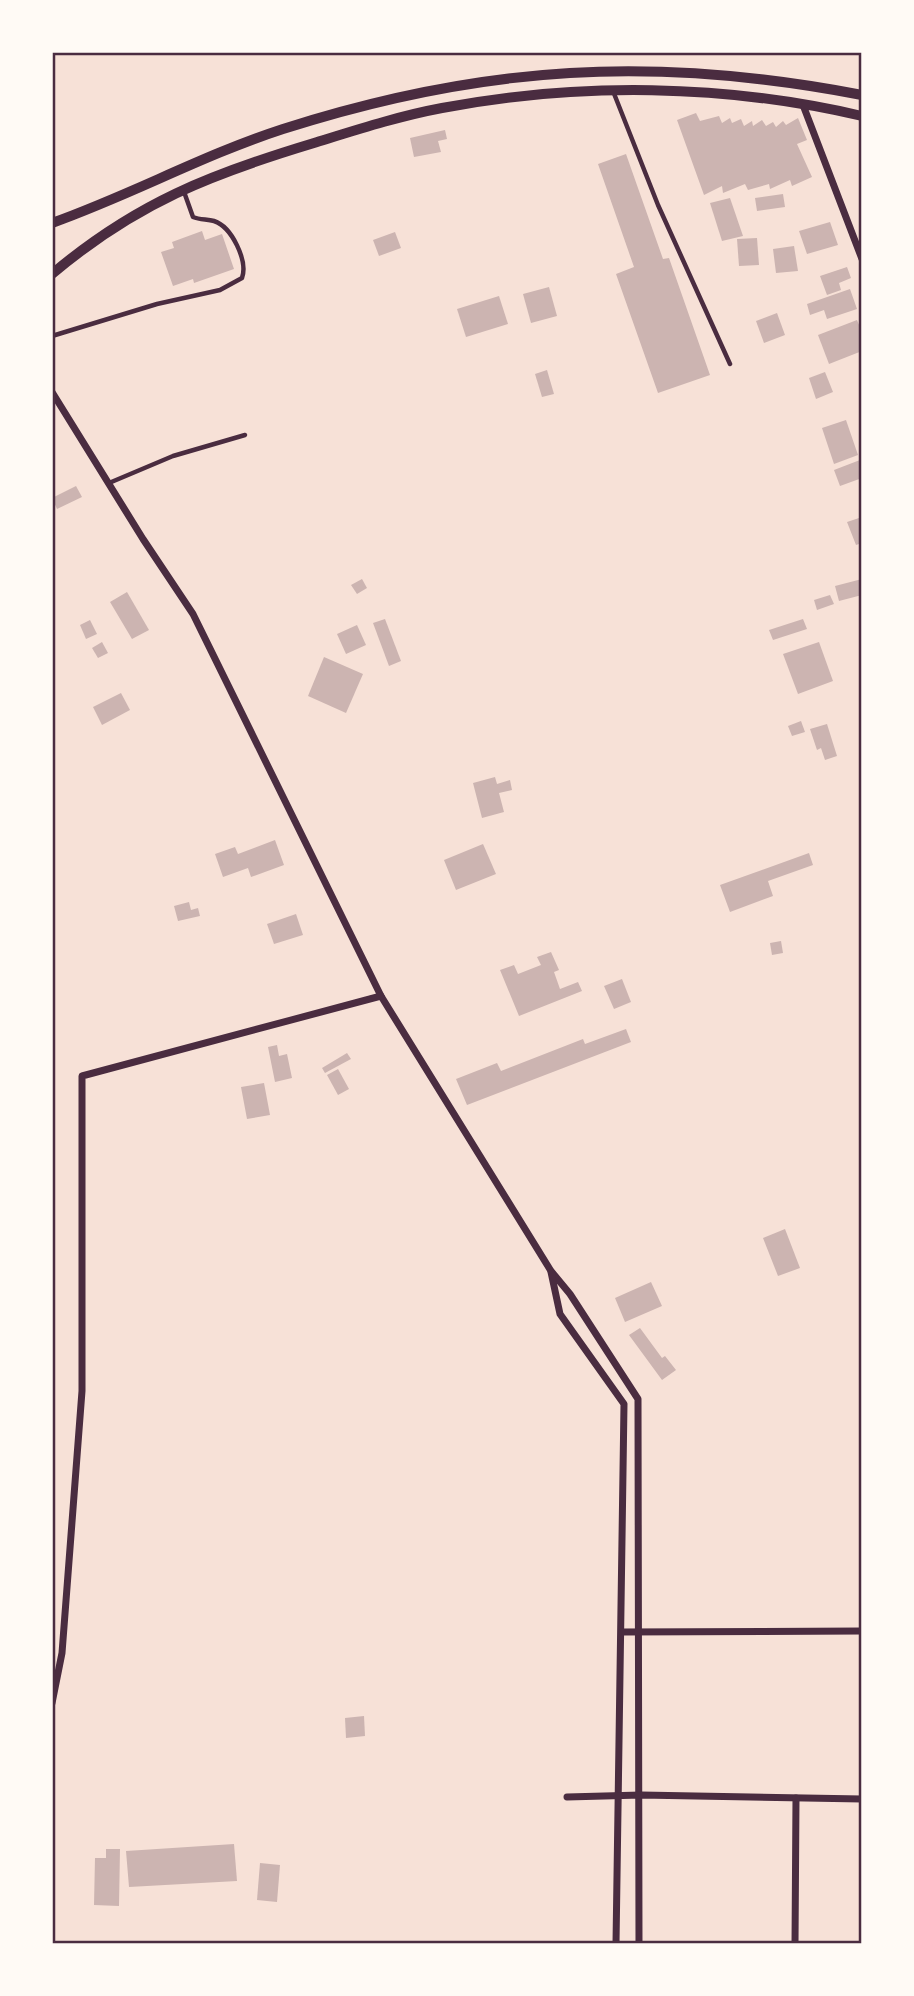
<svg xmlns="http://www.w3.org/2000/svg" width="914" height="1996" font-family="'Times New Roman',serif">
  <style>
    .building { fill: #ccb4b1 }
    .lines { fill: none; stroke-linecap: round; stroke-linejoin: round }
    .service { stroke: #4a2c40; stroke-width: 4.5 }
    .minor { stroke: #4a2c40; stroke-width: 7 }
    .secondary { stroke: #4a2c40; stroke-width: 10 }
    .neatline { fill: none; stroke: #4a2c40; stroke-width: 2.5 }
  </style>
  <rect width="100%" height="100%" fill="#f7e1d7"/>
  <g class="building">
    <polygon points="696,113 700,121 719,116 722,123 730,118 732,123 741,119 744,126 752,121 753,126 762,120 766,126 773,122 776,127 783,121 786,125 798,118 807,140 797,144 812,177 792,186 790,180 770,189 769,184 748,190 745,184 723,193 722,186 704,195 677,120"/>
    <polygon points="445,130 447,139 438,141 441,152 414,157 410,138"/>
    <polygon points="626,154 663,259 669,258 710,375 658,393 616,274 634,267 598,164"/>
    <polygon points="783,194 785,207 757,211 755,198"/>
    <polygon points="730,198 743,236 722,241 710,203"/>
    <polygon points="830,222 838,245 807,254 799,231"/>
    <polygon points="202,231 205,240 222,234 234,269 194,283 193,279 173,286 161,252 174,248 172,242"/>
    <polygon points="395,232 401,248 379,256 373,240"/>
    <polygon points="757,238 759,265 739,266 737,239"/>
    <polygon points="794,246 798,271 776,273 773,249"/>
    <polygon points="847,267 851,278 839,283 841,290 827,295 820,276"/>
    <polygon points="549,287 557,316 531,323 523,294"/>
    <polygon points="850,289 857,309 827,319 824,310 810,315 807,304"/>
    <polygon points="499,296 508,324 466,337 457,309"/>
    <polygon points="777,313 785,335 764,343 756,321"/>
    <polygon points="857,320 862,332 862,351 829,364 818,335"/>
    <polygon points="547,370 554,394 542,397 535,374"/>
    <polygon points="825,372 833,392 816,399 809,378"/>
    <polygon points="846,420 858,455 834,464 822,428"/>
    <polygon points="860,460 862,478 840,486 834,470"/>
    <polygon points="76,486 82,497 57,509 52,498"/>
    <polygon points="862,517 862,548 861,549 859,544 856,545 847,522"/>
    <polygon points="362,579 367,588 357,594 351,585"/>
    <polygon points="862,579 862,595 839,601 835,586"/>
    <polygon points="127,592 149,630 132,639 110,602"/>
    <polygon points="830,595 834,604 817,610 814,600"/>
    <polygon points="385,619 401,661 389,666 373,623"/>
    <polygon points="803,619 807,629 773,640 769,630"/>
    <polygon points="90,620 97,634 86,639 80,625"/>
    <polygon points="357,625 366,645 346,654 337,634"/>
    <polygon points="102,642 108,653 98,658 92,648"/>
    <polygon points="819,642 833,681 798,694 783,654"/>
    <polygon points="324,657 363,674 346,713 308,696"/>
    <polygon points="121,693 130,710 102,725 93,707"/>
    <polygon points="801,721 805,732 792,736 788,726"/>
    <polygon points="827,724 837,756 825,760 821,748 817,750 810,729"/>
    <polygon points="495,777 497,784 510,780 512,790 499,793 504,812 482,818 473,783"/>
    <polygon points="275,840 284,865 251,877 248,868 223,877 215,854 235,847 238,854"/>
    <polygon points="483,844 496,874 456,890 444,860"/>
    <polygon points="809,853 813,865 768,881 773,896 730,912 720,885"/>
    <polygon points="189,902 191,910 198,908 200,916 178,921 174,906"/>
    <polygon points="296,914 303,935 274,944 267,924"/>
    <polygon points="781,941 783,953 772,955 770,943"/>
    <polygon points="551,952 559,970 554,972 560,989 578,982 582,991 519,1016 500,970 514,965 518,974 541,965 537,957"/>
    <polygon points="622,979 631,1002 614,1009 604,986"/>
    <polygon points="626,1029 631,1042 467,1105 456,1079 497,1063 501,1071 583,1039 585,1044"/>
    <polygon points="277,1045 279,1056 287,1054 292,1078 275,1082 268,1047"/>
    <polygon points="347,1053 351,1059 325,1073 322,1068"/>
    <polygon points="338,1069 349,1089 338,1095 327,1075"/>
    <polygon points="264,1083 270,1115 247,1119 241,1087"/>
    <polygon points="785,1229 800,1268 778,1276 763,1238"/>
    <polygon points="651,1282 662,1306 625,1322 615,1298"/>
    <polygon points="640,1328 662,1358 665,1356 676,1370 662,1380 629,1335"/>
    <polygon points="364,1716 365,1736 346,1738 345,1718"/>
    <polygon points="234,1844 237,1881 129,1887 126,1851"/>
    <polygon points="106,1849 120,1849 119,1906 94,1905 95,1858 106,1858"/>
    <polygon points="260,1863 280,1865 277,1902 257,1900"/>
  </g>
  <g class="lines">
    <g class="service">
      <polyline points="613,91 658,205 730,364"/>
      <path d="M52 336 157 304 220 290 242 278C248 261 232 227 214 221 207 219 200 220 193 217L183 189"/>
      <polyline points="109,483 173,456 245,435"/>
    </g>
    <g class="minor">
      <polyline points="803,105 862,259"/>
      <polyline points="52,392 143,539 193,614 381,996 551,1271 570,1294 638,1399 639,1944"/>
      <polyline points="551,1272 560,1314 624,1404 616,1944"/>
      <polyline points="622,1632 862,1631"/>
      <polyline points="52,1703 62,1653 82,1391 82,1076 381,996"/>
      <polyline points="567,1797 641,1795 862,1799"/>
      <polyline points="795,1944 796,1798"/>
    </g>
    <g class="secondary">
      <path d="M52 223C131 195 203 155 283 129 483 65 655 55 862 95"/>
      <path d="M52 274C136 203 211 174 314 143 356 130 399 116 442 108 579 82 725 84 862 116"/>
    </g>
  </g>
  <rect width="914" height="1996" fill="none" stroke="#fffaf5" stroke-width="108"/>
  <rect x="54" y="54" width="806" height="1888" class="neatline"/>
</svg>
